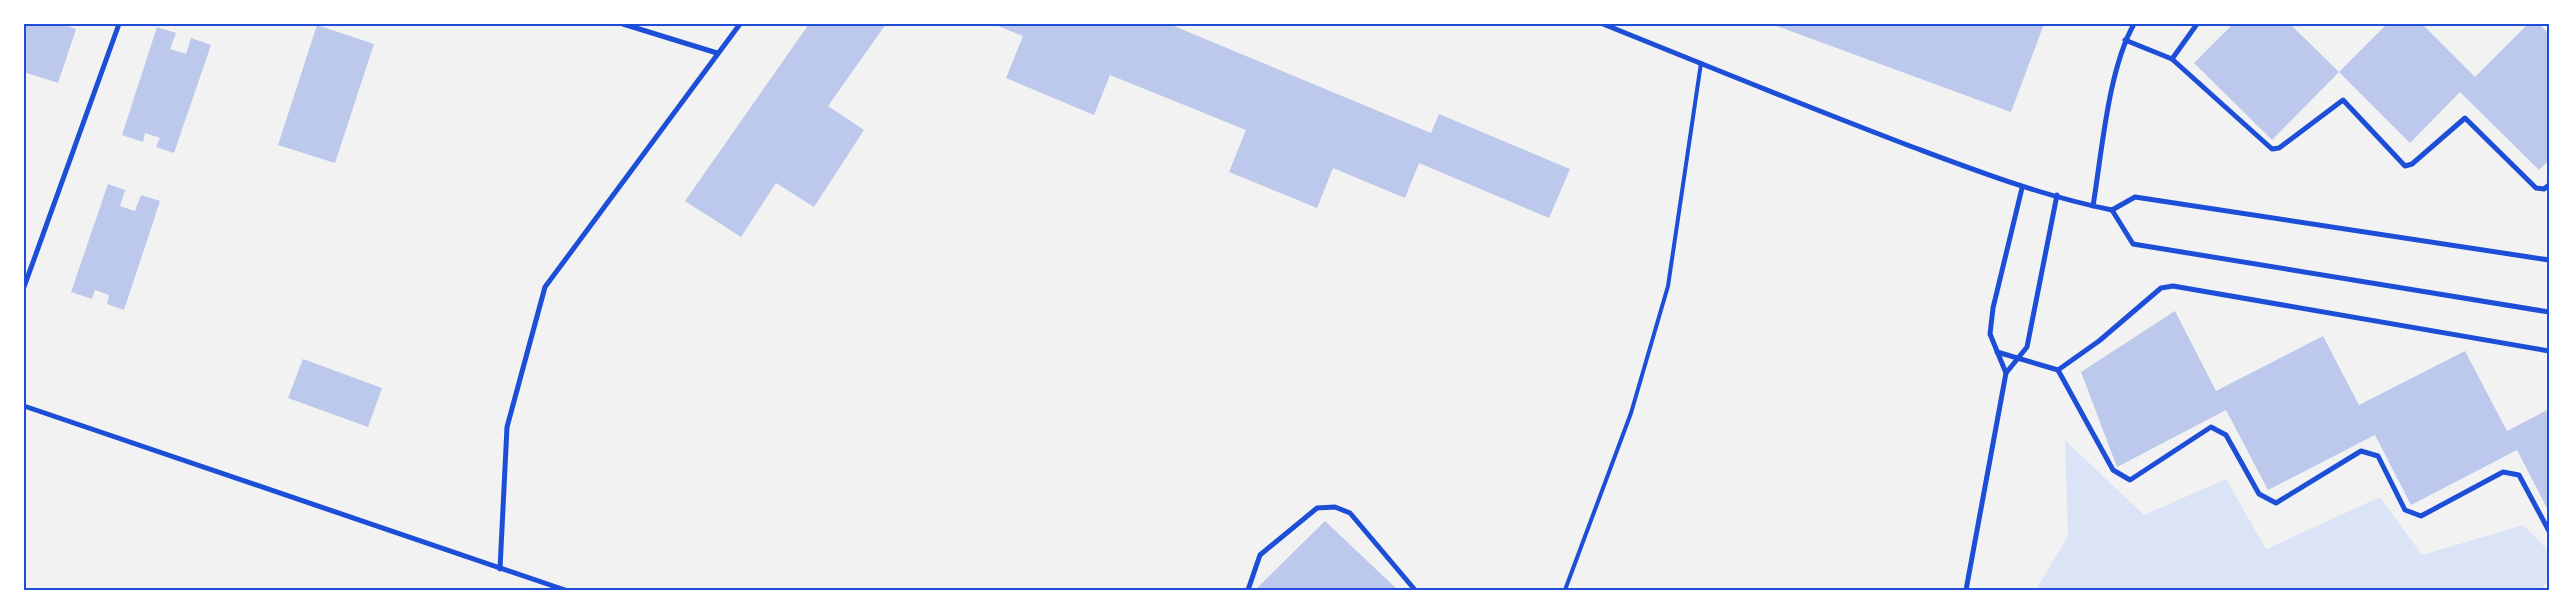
<svg xmlns="http://www.w3.org/2000/svg" width="2573" height="614" font-family="Karla,sans-serif">
  <style>
    .green { fill: #dbe4f7 }
    .building { fill: #bdc9ec }
    .lines { fill: none; stroke-linecap: round; stroke-linejoin: round }
    .service { stroke: #1d4ed8; stroke-width: 4 }
    .minor { stroke: #1d4ed8; stroke-width: 5 }
    .neatline { fill: none; stroke: #1d4ed8; stroke-width: 2 }
  </style>
  <rect width="100%" height="100%" fill="#f2f2f2"/>
  <polygon class="green" points="2065,440 2144,515 2226,479 2266,549 2380,497 2422,555 2523,525 2549,551 2549,579 2541,590 2036,590 2068,536"/>
  <g class="building">
    <polygon points="24,24 62,24 76,29 58,83 24,72"/>
    <polygon points="809,24 886,24 828,106 864,130 814,207 776,183 741,237 685,201"/>
    <polygon points="993,24 1169,24 1431,133 1439,114 1570,169 1549,218 1419,163 1405,198 1333,168 1317,208 1229,172 1246,130 1110,75 1094,115 1006,78 1023,36"/>
    <polygon points="1771,24 2044,24 2011,112"/>
    <polygon points="2233,24 2290,24 2339,72 2272,140 2194,63"/>
    <polygon points="2387,24 2422,24 2475,77 2528,24 2539,24 2549,34 2549,160 2539,170 2460,92 2410,143 2339,72"/>
    <polygon points="317,25 374,44 335,163 278,145"/>
    <polygon points="157,27 176,33 170,49 186,54 191,38 211,45 174,153 156,147 160,138 145,133 143,142 122,135"/>
    <polygon points="108,184 125,190 120,206 135,211 141,195 160,201 124,310 107,304 109,295 95,290 92,299 71,292"/>
    <polygon points="2175,311 2216,391 2323,336 2359,405 2465,351 2507,431 2549,409 2549,512 2517,450 2411,505 2375,435 2268,490 2226,410 2117,467 2081,372"/>
    <polygon points="303,359 382,388 368,427 288,398"/>
    <polygon points="1325,521 1398,590 1255,590"/>
  </g>
  <g class="lines">
    <polyline class="service" points="1565,590 1631,413 1668,286 1701,63"/>
    <g class="minor">
      <polyline points="623,24 717,53"/>
      <path d="M1603 24C1705 65 1807 107 1910 146 1977 171 2042 196 2112 210L2135 197 2549 260"/>
      <polyline points="2125,40 2172,59 2272,149 2279,148 2343,100 2405,166 2412,164 2465,118 2536,188 2544,189 2549,185"/>
      <polyline points="2172,59 2197,24"/>
      <path d="M2093 206C2102 152 2108 70 2134 24"/>
      <polyline points="2112,210 2133,244 2549,312"/>
      <polyline points="24,287 119,24"/>
      <polyline points="1997,352 2058,370 2113,470 2130,480 2211,427 2226,435 2259,494 2276,503 2361,451 2378,456 2405,510 2421,516 2503,472 2519,475 2549,531"/>
      <polyline points="2058,370 2099,341 2161,288 2173,286 2549,351"/>
      <polyline points="2006,373 2027,347 2057,195"/>
      <polyline points="24,406 565,590"/>
      <polyline points="500,569 507,427 545,287 740,24"/>
      <polyline points="1248,590 1260,555 1317,508 1335,507 1350,513 1415,590"/>
      <polyline points="1966,590 2006,373 1990,334 1993,308 2022,188"/>
    </g>
  </g>
  <rect width="2573" height="614" fill="none" stroke="#ffffff" stroke-width="50"/>
  <rect x="25" y="25" width="2523" height="564" class="neatline"/>
</svg>
